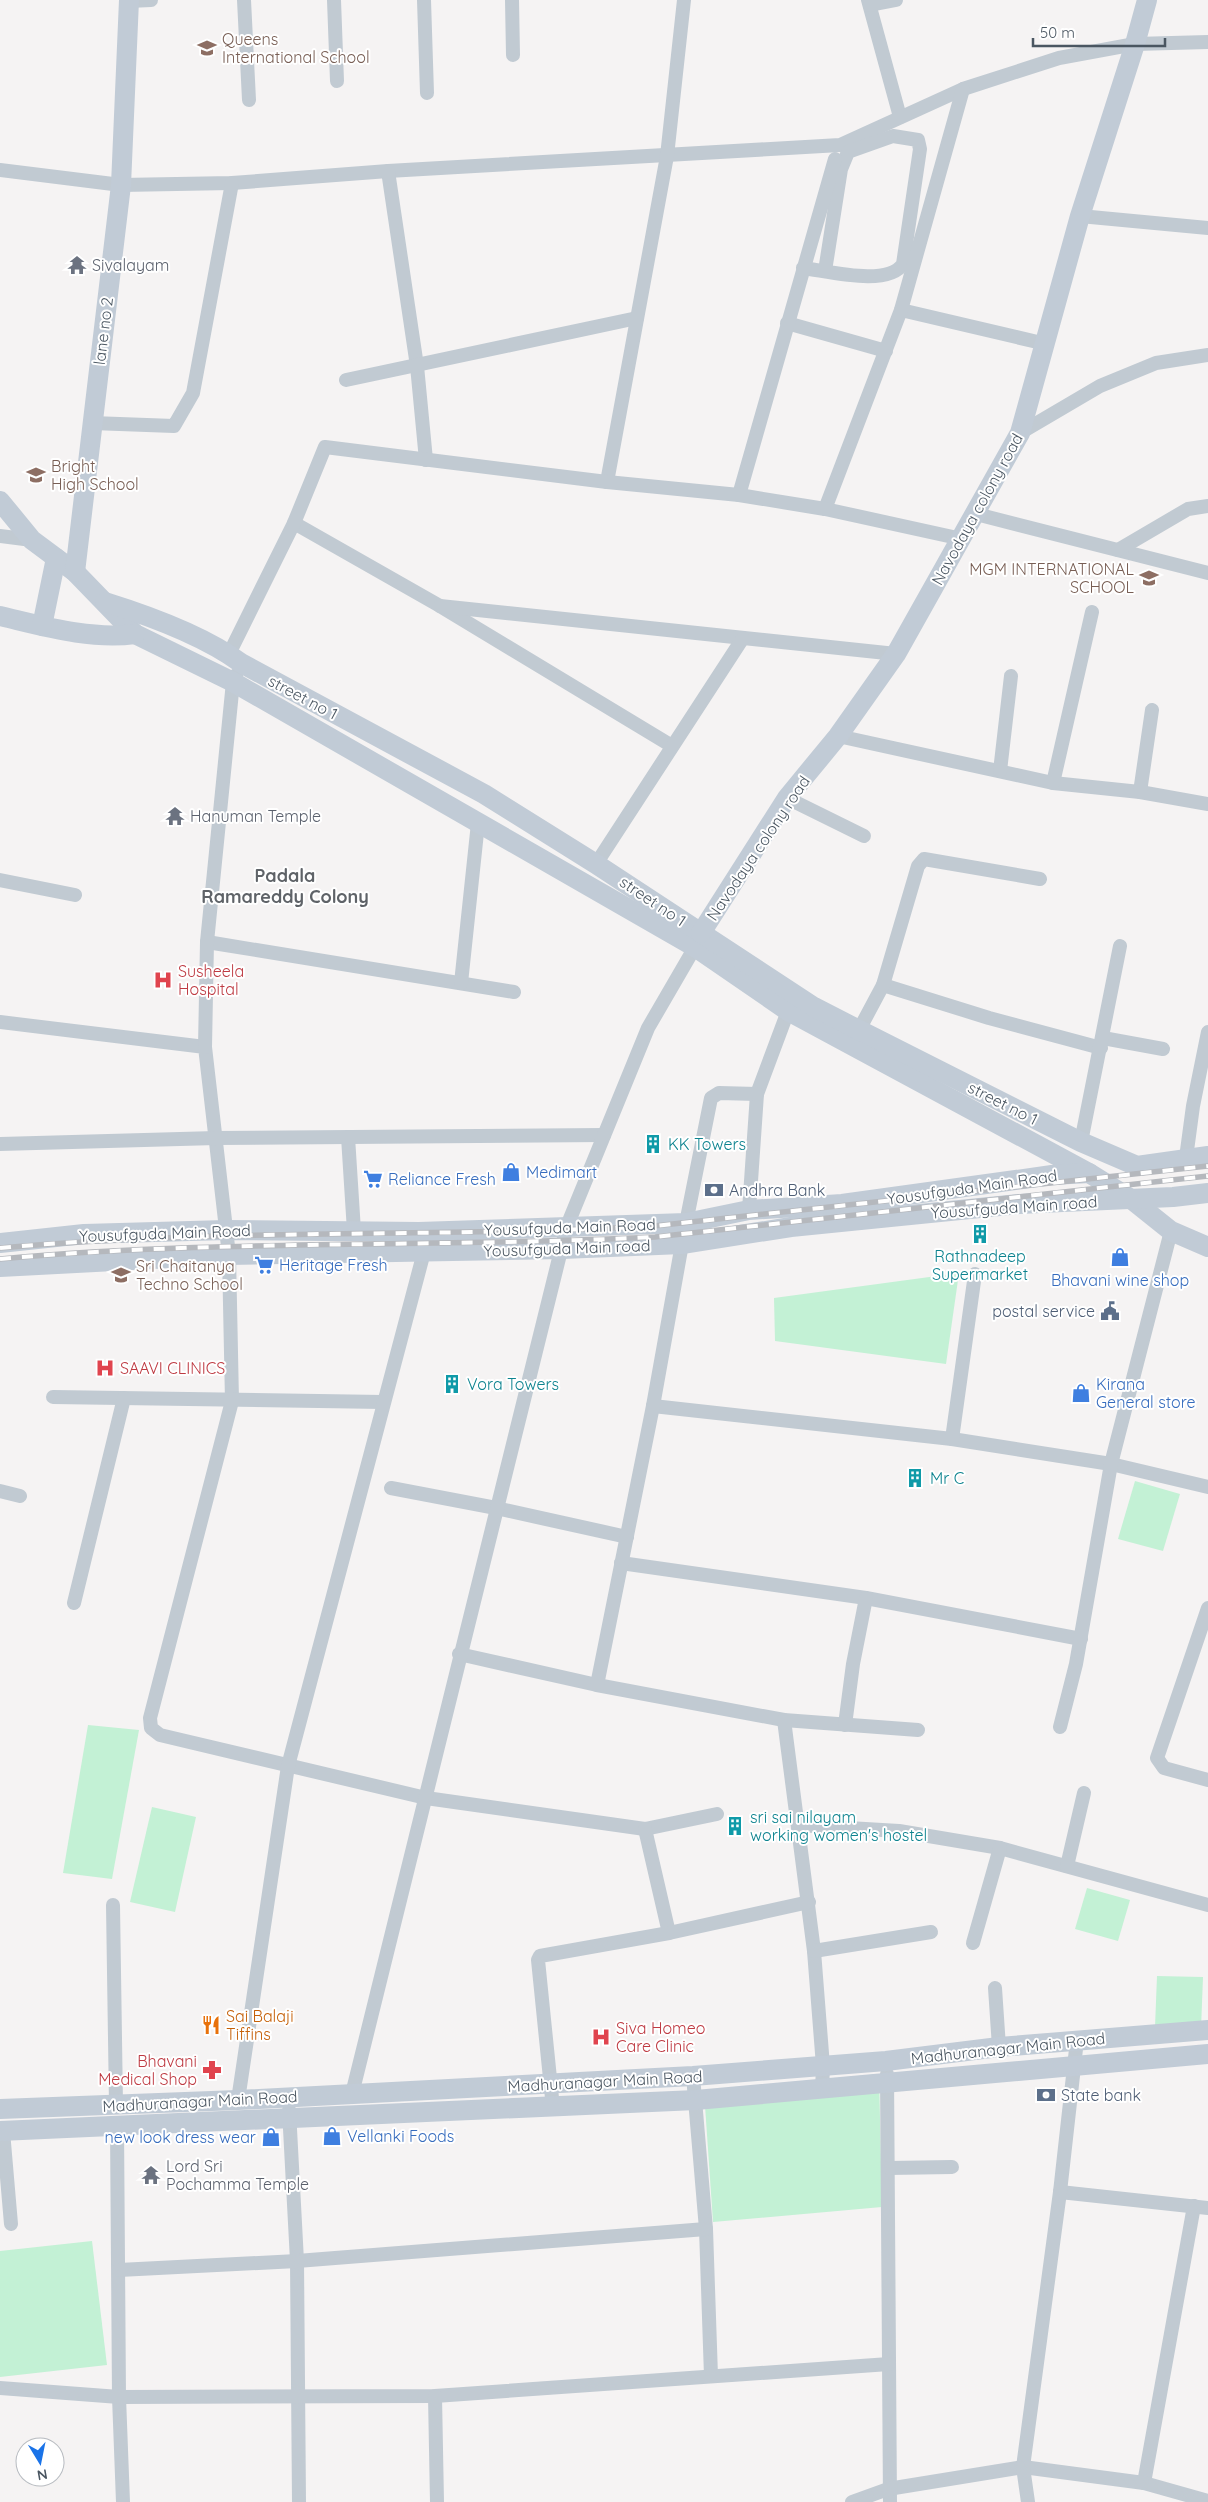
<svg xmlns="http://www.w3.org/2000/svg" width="1208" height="2502" font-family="Quicksand,sans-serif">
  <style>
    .green { fill: #c3f1d5 }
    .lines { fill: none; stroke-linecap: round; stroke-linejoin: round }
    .street { stroke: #c1cad2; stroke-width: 14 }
    .secondary { stroke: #c1cbd6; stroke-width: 20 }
    .rail-casing { stroke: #b5b8bd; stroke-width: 5.5 }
    .rail { stroke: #fff; stroke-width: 4; stroke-dasharray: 11; stroke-linecap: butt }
    .labels { text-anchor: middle; stroke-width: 4; stroke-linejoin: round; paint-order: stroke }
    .education-label { font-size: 16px; fill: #785e54; stroke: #fff; text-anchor: start }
    .worship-label { font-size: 16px; fill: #5b616d; stroke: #fff; text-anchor: start }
    .street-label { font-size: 16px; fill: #4a5661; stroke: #fff }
    .health-label { font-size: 16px; fill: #be3a42; stroke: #fff; text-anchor: start }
    .culture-label { font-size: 16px; fill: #0d838f; stroke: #fff; text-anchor: start }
    .shop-label { font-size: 16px; fill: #366cbe; stroke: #fff; text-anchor: start }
    .service-label { font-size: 16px; fill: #4e5e75; stroke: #fff; text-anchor: start }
    .food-label { font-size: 16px; fill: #c56008; stroke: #fff; text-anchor: start }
    .neighbourhood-label { font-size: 18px; font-weight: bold; fill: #5f6368; stroke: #fff }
  </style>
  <rect width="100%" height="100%" fill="#f5f3f3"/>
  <g class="green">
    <polygon points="959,1273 946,1364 775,1341 774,1298"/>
    <polygon points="1135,1481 1180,1494 1163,1551 1118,1539"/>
    <polygon points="88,1725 139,1730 112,1879 63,1873"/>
    <polygon points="152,1807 196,1817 175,1912 130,1902"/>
    <polygon points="1087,1888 1130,1900 1118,1941 1075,1929"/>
    <polygon points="1157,1976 1203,1977 1201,2029 1155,2027"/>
    <polygon points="879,2074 882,2207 713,2222 704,2091"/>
    <polygon points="92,2241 107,2365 0,2377 0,2251"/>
  </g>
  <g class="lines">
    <g class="street">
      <polyline points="244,0 249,100"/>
      <polyline points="334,0 337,81"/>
      <polyline points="424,0 427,93"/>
      <polyline points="512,0 513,55"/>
      <polyline points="868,0 900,117"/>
      <polyline points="129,1 151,0"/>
      <polyline points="870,5 896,0"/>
      <polyline points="0,170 121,185 232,183 388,171 840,145 963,89 1059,58 1135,44 1208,42"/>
      <polyline points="388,171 417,366 426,460"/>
      <polyline points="1080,216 1208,228"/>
      <path d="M803 268C828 271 888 287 903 264L920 149 918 140 893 136 848 152 841 169 825 271"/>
      <polyline points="901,310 1046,344"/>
      <polyline points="787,323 886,351"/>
      <polyline points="346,380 637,318"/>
      <polyline points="92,423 174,426 193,393 232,183"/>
      <polyline points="1020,433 1100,386 1156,363 1208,355"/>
      <polyline points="607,482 667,156 684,0"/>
      <polyline points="739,495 835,159"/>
      <polyline points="825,509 901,310 963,89"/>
      <polyline points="976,514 1208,573"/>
      <polyline points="294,523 440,606 672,746"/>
      <polyline points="0,536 32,540"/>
      <polyline points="1118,550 1188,509 1208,506"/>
      <polyline points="440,606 896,654"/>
      <polyline points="229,654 294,523 325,447 607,482 739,495 825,509 962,539"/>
      <polyline points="838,736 1053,783 1140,792 1208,804"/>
      <polyline points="1000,771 1011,676"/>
      <polyline points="1053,783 1092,612"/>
      <polyline points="1140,792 1152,710"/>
      <polyline points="787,798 864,836"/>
      <polyline points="596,864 743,638"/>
      <polyline points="0,880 75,895"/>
      <polyline points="207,942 514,992"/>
      <polyline points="461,983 478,823"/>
      <polyline points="883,985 989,1018 1101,1048"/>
      <polyline points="0,1022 205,1047 229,1255 232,1401 150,1718 151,1728 160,1735 426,1798 645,1829 717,1814"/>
      <polyline points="859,1030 883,985 918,866 924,859 1040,879"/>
      <polyline points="1103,1038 1163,1049"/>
      <polyline points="205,1047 207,942 233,682 236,675"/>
      <polyline points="348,1137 354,1231"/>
      <polyline points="1081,1142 1120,946"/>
      <polyline points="0,1144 216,1138 604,1135"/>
      <polyline points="1186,1158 1193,1106 1208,1032"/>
      <polyline points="749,1210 757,1094 788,1011"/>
      <polyline points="686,1223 711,1098 719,1093 757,1094"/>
      <polyline points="53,1397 383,1402"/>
      <polyline points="653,1406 952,1439 1111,1464 1208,1487"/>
      <polyline points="952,1439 975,1274"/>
      <polyline points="391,1488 496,1508 627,1537"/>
      <polyline points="0,1491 20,1496"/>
      <polyline points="621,1563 866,1598 1081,1639"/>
      <polyline points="74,1603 124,1398"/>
      <polyline points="1208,1608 1157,1758 1164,1768 1208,1780"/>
      <polyline points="459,1654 597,1685 784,1720 918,1730"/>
      <polyline points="597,1685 653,1406 682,1244"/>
      <polyline points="784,1720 814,1951 823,2066 822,2090"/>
      <polyline points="845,1725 853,1664 866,1598"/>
      <polyline points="1060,1727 1076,1664 1111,1464 1171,1231"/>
      <polyline points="798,1825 899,1831 1000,1848 1208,1905"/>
      <polyline points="645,1829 669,1933"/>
      <polyline points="1067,1866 1084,1793"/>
      <polyline points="113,1905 116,2105"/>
      <polyline points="973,1943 1000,1848"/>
      <polyline points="814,1951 931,1932"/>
      <polyline points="995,1988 999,2047"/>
      <polyline points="887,2074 890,2502"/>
      <polyline points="693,2076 706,2229 711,2376"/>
      <polyline points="352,2094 567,1226 648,1028 695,947"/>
      <polyline points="238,2100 288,1766 424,1252"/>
      <polyline points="553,2108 538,1960 540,1956 669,1933 809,1902"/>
      <polyline points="289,2110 297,2261 299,2502"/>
      <polyline points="117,2126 119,2397 123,2502"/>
      <polyline points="3,2131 11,2224"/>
      <polyline points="889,2168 952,2167"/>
      <polyline points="1060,2192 1208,2208"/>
      <polyline points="119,2270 297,2261 706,2229"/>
      <polyline points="0,2388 119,2397 435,2396 889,2364"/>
      <polyline points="435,2396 437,2502"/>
      <polyline points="1144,2483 1194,2206"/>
      <polyline points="852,2502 888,2489 1023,2467 1144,2483 1208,2501"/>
      <polyline points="1028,2502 1023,2467 1060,2192 1077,2040"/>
    </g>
    <g class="secondary">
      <polyline points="0,501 32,540 75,572 135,634 233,682 695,947 788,1011 1089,1173 1131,1199 1171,1231 1208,1247"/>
      <polyline points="75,572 121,185 129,0"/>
      <path d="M105 602C150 616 203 635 241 663L484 794 596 864 814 1007 859 1030 1081 1142 1137 1166 1208 1156"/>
      <path d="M0 616C43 626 90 640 135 634"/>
      <polyline points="42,626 56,558"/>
      <polyline points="701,933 787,798 838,736 896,654 1020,433 1080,216 1135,44 1147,0"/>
      <polyline points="0,1243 84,1234 226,1230 419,1232 686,1223 749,1210 842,1204 1052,1175 1089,1173"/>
      <polyline points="0,1267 229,1255 562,1249 682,1244 791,1227 1019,1204 1173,1197 1208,1193"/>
      <polyline points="0,2109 238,2100 693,2076 886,2061 999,2047 1208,2030"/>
      <polyline points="0,2131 696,2100 1208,2054"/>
    </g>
    <g class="rail-casing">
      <g id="rail">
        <path d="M0 1248C218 1228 436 1238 654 1226L1208 1166"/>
        <path d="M0 1259C218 1239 437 1248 655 1237L1208 1176"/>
      </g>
    </g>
    <use href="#rail" class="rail"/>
  </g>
  <defs>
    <g id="school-bare" transform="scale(1.5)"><path d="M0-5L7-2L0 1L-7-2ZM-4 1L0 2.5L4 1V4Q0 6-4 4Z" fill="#8d6e63" stroke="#fff" stroke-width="2.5" paint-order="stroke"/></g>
    <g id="temple-bare" transform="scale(1.5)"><path d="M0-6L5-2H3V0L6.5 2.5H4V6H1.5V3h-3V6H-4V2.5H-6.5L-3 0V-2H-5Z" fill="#6b7280" stroke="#fff" stroke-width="2.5" paint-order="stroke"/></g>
    <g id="university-bare" transform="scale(1.5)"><path d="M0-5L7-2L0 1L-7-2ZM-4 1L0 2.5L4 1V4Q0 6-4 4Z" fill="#8d6e63" stroke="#fff" stroke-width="2.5" paint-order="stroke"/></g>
    <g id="hospital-bare" transform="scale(1.5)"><path d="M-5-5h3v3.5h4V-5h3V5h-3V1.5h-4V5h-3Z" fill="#e0444e" stroke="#fff" stroke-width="2.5" paint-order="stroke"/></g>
    <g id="building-bare" transform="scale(1.5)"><path d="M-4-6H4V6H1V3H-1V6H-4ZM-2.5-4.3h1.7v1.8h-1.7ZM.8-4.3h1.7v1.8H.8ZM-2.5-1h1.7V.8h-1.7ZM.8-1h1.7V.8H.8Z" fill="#0f9aa8" stroke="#fff" stroke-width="2.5" paint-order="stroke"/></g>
    <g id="shop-bare" transform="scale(1.5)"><path d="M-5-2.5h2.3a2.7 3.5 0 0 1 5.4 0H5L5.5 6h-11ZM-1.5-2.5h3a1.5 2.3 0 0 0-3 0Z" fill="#3f7fe0" stroke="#fff" stroke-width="2.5" paint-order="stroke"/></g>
    <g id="supermarket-bare" transform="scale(1.5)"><path d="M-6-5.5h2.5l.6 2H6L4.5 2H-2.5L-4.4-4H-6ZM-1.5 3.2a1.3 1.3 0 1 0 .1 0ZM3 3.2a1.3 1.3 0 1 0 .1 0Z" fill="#3f7fe0" stroke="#fff" stroke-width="2.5" paint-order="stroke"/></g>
    <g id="bank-bare" transform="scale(1.5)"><path d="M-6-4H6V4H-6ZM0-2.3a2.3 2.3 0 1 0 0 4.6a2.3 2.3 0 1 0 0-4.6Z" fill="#5c6f8a" stroke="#fff" stroke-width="2.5" paint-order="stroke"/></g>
    <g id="civic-bare" transform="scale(1.5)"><path d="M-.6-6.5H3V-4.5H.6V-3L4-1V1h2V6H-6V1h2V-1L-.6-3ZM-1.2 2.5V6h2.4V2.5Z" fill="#5c6f8a" stroke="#fff" stroke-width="2.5" paint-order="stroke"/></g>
    <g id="restaurant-bare" transform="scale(1.5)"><path d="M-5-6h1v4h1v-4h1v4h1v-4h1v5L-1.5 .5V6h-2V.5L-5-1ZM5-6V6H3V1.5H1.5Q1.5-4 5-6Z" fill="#e8710a" stroke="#fff" stroke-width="2.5" paint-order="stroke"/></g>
    <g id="pharmacy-bare" transform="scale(1.5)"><path d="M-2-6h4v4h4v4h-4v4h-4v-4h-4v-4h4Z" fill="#e0444e" stroke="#fff" stroke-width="2.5" paint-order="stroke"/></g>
  </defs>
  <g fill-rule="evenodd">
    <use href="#school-bare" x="207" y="48"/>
    <use href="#temple-bare" x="77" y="265"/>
    <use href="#school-bare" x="36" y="475"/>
    <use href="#university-bare" x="1149" y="578"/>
    <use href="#temple-bare" x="175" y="816"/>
    <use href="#hospital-bare" x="163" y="980"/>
    <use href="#building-bare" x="653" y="1144"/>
    <use href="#shop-bare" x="511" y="1172"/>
    <use href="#supermarket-bare" x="373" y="1179"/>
    <use href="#bank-bare" x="714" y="1190"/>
    <use href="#building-bare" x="980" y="1234"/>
    <use href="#shop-bare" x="1120" y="1257"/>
    <use href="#supermarket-bare" x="264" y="1265"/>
    <use href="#school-bare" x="121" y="1275"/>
    <use href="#civic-bare" x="1110" y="1311"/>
    <use href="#hospital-bare" x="105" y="1368"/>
    <use href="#building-bare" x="452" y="1384"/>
    <use href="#shop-bare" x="1081" y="1393"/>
    <use href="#building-bare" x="915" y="1478"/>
    <use href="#building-bare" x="735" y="1826"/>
    <use href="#restaurant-bare" x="211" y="2025"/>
    <use href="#hospital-bare" x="601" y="2037"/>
    <use href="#pharmacy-bare" x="212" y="2070"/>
    <use href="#bank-bare" x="1046" y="2095"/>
    <use href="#shop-bare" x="332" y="2136"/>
    <use href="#shop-bare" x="271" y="2137"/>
    <use href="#temple-bare" x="151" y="2175"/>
  </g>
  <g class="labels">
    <g class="education-label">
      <text x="222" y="45">Queens<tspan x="222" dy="18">International School</tspan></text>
      <text x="51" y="472">Bright<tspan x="51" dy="18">High School</tspan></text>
      <text x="1134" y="575" text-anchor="end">MGM INTERNATIONAL<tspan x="1134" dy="18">SCHOOL</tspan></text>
      <text x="136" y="1272">Sri Chaitanya<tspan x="136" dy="18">Techno School</tspan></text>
    </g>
    <g class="worship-label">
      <text x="92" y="271">Sivalayam</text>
      <text x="190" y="822">Hanuman Temple</text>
      <text x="166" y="2172">Lord Sri<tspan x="166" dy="18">Pochamma Temple</tspan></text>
    </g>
    <g class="street-label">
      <text transform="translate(103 331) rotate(-83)" y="6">lane no 2</text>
      <text transform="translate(977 509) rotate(-61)" y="6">Navodaya colony road</text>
      <text transform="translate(303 697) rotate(28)" y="6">street no 1</text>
      <text transform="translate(758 848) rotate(-56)" y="6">Navodaya colony road</text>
      <text transform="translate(653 901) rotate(34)" y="6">street no 1</text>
      <text transform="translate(1003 1103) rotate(27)" y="6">street no 1</text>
      <text transform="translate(972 1187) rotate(-8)" y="6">Yousufguda Main Road</text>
      <text transform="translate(1014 1207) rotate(-4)" y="6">Yousufguda Main road</text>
      <text transform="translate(570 1227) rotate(-2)" y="6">Yousufguda Main Road</text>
      <text transform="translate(165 1233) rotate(-2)" y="6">Yousufguda Main Road</text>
      <text transform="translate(567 1248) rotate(-2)" y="6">Yousufguda Main road</text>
      <text transform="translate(1008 2048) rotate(-6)" y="6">Madhuranagar Main Road</text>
      <text transform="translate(605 2081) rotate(-3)" y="6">Madhuranagar Main Road</text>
      <text transform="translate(200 2101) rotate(-3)" y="6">Madhuranagar Main Road</text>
    </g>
    <g class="health-label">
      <text x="178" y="977">Susheela<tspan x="178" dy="18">Hospital</tspan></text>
      <text x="120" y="1374">SAAVI CLINICS</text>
      <text x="616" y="2034">Siva Homeo<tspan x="616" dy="18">Care Clinic</tspan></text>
      <text x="197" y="2067" text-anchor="end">Bhavani<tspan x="197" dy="18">Medical Shop</tspan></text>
    </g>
    <g class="culture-label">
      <text x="668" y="1150">KK Towers</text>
      <text x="980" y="1262" text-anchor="middle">Rathnadeep<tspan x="980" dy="18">Supermarket</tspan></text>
      <text x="467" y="1390">Vora Towers</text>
      <text x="930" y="1484">Mr C</text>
      <text x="750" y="1823">sri sai nilayam<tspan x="750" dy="18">working women's hostel</tspan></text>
    </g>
    <g class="shop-label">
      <text x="526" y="1178">Medimart</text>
      <text x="388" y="1185">Reliance Fresh</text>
      <text x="279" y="1271">Heritage Fresh</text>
      <text x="1120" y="1286" text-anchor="middle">Bhavani wine shop</text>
      <text x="1096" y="1390">Kirana<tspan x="1096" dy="18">General store</tspan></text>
      <text x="347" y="2142">Vellanki Foods</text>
      <text x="256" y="2143" text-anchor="end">new look dress wear</text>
    </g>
    <g class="service-label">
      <text x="729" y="1196">Andhra Bank</text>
      <text x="1095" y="1317" text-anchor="end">postal service</text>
      <text x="1061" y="2101">State bank</text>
    </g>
    <g class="food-label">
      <text x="226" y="2022">Sai Balaji<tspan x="226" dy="18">Tiffins</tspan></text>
    </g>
    <g class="neighbourhood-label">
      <text x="285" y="882">Padala<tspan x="285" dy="21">Ramareddy Colony</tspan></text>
    </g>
  </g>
  <g transform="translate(40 2462) rotate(170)"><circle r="24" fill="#ffffff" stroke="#b7bbc0"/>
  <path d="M0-4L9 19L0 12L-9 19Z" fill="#1a73e8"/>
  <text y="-8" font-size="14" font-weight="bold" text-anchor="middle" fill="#4a5661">N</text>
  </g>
  <path d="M1033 38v8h132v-8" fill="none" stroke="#4a5661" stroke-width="2.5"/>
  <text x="1040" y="38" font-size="15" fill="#4a5661" stroke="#ffffff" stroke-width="4" paint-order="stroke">50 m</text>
</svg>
